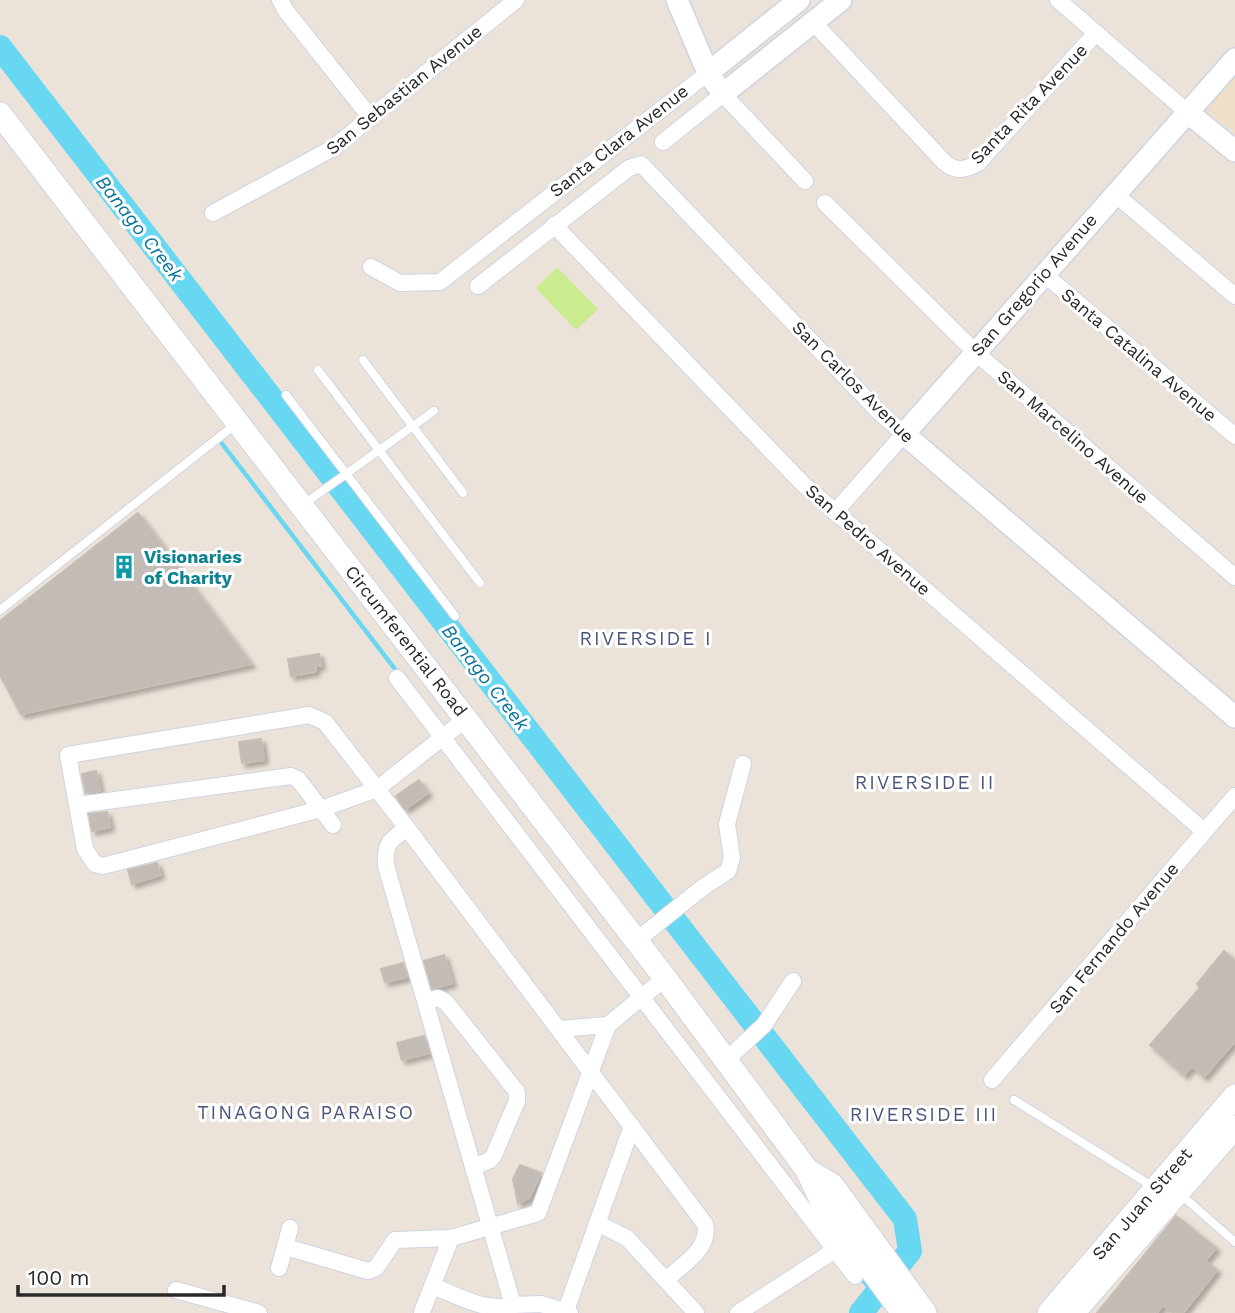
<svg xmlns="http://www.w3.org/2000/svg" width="1235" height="1313" font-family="'Work Sans',sans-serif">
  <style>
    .education { fill: #eedec8 }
    .pitch { fill: #cbeb8f }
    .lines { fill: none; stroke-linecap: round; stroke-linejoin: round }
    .stream { stroke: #68d7f1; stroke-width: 4.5 }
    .river { stroke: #68d7f1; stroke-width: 24 }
    .building { fill: #c3bcb6; stroke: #c6beb3; stroke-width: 2; filter: url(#shadow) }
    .service-casing { stroke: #ced4e2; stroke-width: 10 }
    .minor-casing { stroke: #ced4e2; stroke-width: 18 }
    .tertiary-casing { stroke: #ced4e2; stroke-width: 24 }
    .secondary-casing { stroke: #ced4e2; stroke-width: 25 }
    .service { stroke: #fff; stroke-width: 8 }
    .minor { stroke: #fff; stroke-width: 16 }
    .tertiary { stroke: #fff; stroke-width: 21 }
    .secondary { stroke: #fff; stroke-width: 23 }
    .labels { text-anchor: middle; stroke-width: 6; stroke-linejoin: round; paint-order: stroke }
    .street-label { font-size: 18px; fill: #282828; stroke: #fff }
    .culture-label { font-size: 18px; font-weight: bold; fill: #0d838f; stroke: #fff; text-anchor: start }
    .water-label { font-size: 19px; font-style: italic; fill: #0a749a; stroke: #fff }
    .neighbourhood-label { font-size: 19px; letter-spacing: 2px; fill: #485579; stroke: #fff }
  </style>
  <defs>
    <filter id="shadow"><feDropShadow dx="4" dy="4" stdDeviation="2" flood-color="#0004"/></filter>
  </defs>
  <rect width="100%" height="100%" fill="#ebe2d9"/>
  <polygon class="education" points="1235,73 1235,133 1204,107"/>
  <polygon class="pitch" points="557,267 598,309 576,330 536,288"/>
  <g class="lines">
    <g class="stream">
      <polyline points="220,441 398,673"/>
      <polyline points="859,1275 876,1296"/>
    </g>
    <polyline class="river" points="0,47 905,1219 910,1251 861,1313"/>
  </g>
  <g class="building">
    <polygon points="138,513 251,664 21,714 0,675 0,621"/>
    <polygon points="319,654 321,666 316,666 315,672 291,676 288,659"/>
    <polygon points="261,739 264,760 242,763 239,742"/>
    <polygon points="96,771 100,791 86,793 82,774"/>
    <polygon points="419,780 428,793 405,809 396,796"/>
    <polygon points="107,812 110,827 92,831 89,814"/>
    <polygon points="157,863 160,875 132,884 128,870"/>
    <polygon points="1224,951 1235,961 1235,1041 1204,1077 1192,1066 1184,1075 1150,1045 1200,988 1197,984"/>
    <polygon points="444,955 452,983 432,989 424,961"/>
    <polygon points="403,963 407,977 385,982 381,969"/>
    <polygon points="424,1036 429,1053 402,1060 397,1043"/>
    <polygon points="520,1165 541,1173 529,1198 518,1203 513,1179"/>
    <polygon points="1176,1216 1216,1248 1205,1261 1217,1270 1183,1313 1173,1313 1163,1305 1157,1313 1097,1313"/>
  </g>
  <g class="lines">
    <g class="service-casing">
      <g id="service">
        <polyline points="363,360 463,493"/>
        <polyline points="318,370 480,583"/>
        <polyline points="286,395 455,616"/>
        <polyline points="304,504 434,411"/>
        <polyline points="0,610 236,424"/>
        <polyline points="1014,1100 1155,1188"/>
        <polyline points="1179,1193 1235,1242"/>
      </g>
    </g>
    <g class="minor-casing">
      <g id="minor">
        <polyline points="280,0 286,11 371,118"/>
        <polyline points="1058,0 1186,111"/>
        <path d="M813 22 945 163C957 172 965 170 978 163L1096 33"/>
        <polyline points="663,142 723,94 805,181"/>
        <polyline points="1114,193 1235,296"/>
        <polyline points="825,203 975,352 1235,577"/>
        <polyline points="213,213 333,148 516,0"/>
        <polyline points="554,225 803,484 1204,831"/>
        <polyline points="371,267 400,283 440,282 708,73"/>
        <polyline points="1044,274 1235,436"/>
        <polyline points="478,286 629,168 641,164 878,411 904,434 835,512"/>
        <polyline points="397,678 855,1276"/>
        <path d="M466 719 377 789 321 809 103 866 95 864 85 849 68 755 309 715 325 722 407 828 705 1224C711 1248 683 1264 667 1279"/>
        <polyline points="78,805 291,776 298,779 333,825"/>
        <path d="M407 828C390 840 384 844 386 866L513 1305 541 1304 570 1313"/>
        <polyline points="637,940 702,888 728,871 732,858 727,824 743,764"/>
        <polyline points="426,1001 438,998 446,1002 517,1092 517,1101 494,1155 490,1160 473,1167"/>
        <polyline points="559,1029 608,1025"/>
        <polyline points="726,1060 764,1025 793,981"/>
        <polyline points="992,1080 1235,796"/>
        <polyline points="597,1223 627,1238 696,1313"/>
        <polyline points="286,1247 368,1271 376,1268 395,1240 451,1238 538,1213 608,1025 665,978"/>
        <polyline points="279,1268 290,1228"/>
        <path d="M433 1286C458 1296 487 1313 513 1305"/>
        <polyline points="176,1290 259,1313"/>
        <polyline points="422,1312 451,1238"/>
        <polyline points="565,1313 632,1126"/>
        <polyline points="738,1313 835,1250"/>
      </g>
    </g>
    <g class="tertiary-casing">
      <g id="tertiary">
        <polyline points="677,0 708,73 723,94 841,0"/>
        <polyline points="1235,59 904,434 1235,717"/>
        <polyline points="708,73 799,0"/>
        <polyline points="1186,111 1235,151"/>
      </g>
    </g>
    <g class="secondary-casing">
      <g id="secondary">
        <polyline points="0,114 665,978 807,1170 824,1206 903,1313"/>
        <polyline points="807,1170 832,1185 925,1313"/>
        <polyline points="1049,1313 1235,1096"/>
        <polyline points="1073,1313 1235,1127"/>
      </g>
    </g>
    <use href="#service" class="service"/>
    <use href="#minor" class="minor"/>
    <use href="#tertiary" class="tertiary"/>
    <use href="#secondary" class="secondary"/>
  </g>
  <defs>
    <g id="building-bare" transform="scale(1.89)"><path d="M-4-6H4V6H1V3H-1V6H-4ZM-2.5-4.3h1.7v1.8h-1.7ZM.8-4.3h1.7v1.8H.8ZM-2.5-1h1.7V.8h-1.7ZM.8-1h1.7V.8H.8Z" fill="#0f9aa8" stroke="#fff" stroke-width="2.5" paint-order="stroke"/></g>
  </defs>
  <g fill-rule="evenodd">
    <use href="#building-bare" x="124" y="567"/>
  </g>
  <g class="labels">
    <g class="street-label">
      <text transform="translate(404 90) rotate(-39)" y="6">San Sebastian Avenue</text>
      <text transform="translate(1029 104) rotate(-46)" y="6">Santa Rita Avenue</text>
      <text transform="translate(619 141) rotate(-38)" y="6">Santa Clara Avenue</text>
      <text transform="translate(1034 285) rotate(-49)" y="6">San Gregorio Avenue</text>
      <text transform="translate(1139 355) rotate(40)" y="6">Santa Catalina Avenue</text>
      <text transform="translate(853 382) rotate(45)" y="6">San Carlos Avenue</text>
      <text transform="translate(1073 437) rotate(41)" y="6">San Marcelino Avenue</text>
      <text transform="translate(868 540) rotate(41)" y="6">San Pedro Avenue</text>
      <text transform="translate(406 641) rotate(52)" y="6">Circumferential Road</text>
      <text transform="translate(1114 938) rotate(-50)" y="6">San Fernando Avenue</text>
      <text transform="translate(1142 1204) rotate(-49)" y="6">San Juan Street</text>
    </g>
    <g class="culture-label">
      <text x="144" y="563">Visionaries<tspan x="144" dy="21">of Charity</tspan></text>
    </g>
    <g class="water-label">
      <text transform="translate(140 228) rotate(52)" y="7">Banago Creek</text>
      <text transform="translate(486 677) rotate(52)" y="7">Banago Creek</text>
    </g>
    <g class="neighbourhood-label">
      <text x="646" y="645">RIVERSIDE I</text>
      <text x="925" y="789">RIVERSIDE II</text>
      <text x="306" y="1119">TINAGONG PARAISO</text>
      <text x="924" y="1121">RIVERSIDE III</text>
    </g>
  </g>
  <path d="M18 1285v10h206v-10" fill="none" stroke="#282828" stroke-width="3.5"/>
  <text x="28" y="1285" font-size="21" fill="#282828" stroke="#ffffff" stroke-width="5" paint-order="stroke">100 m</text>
</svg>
